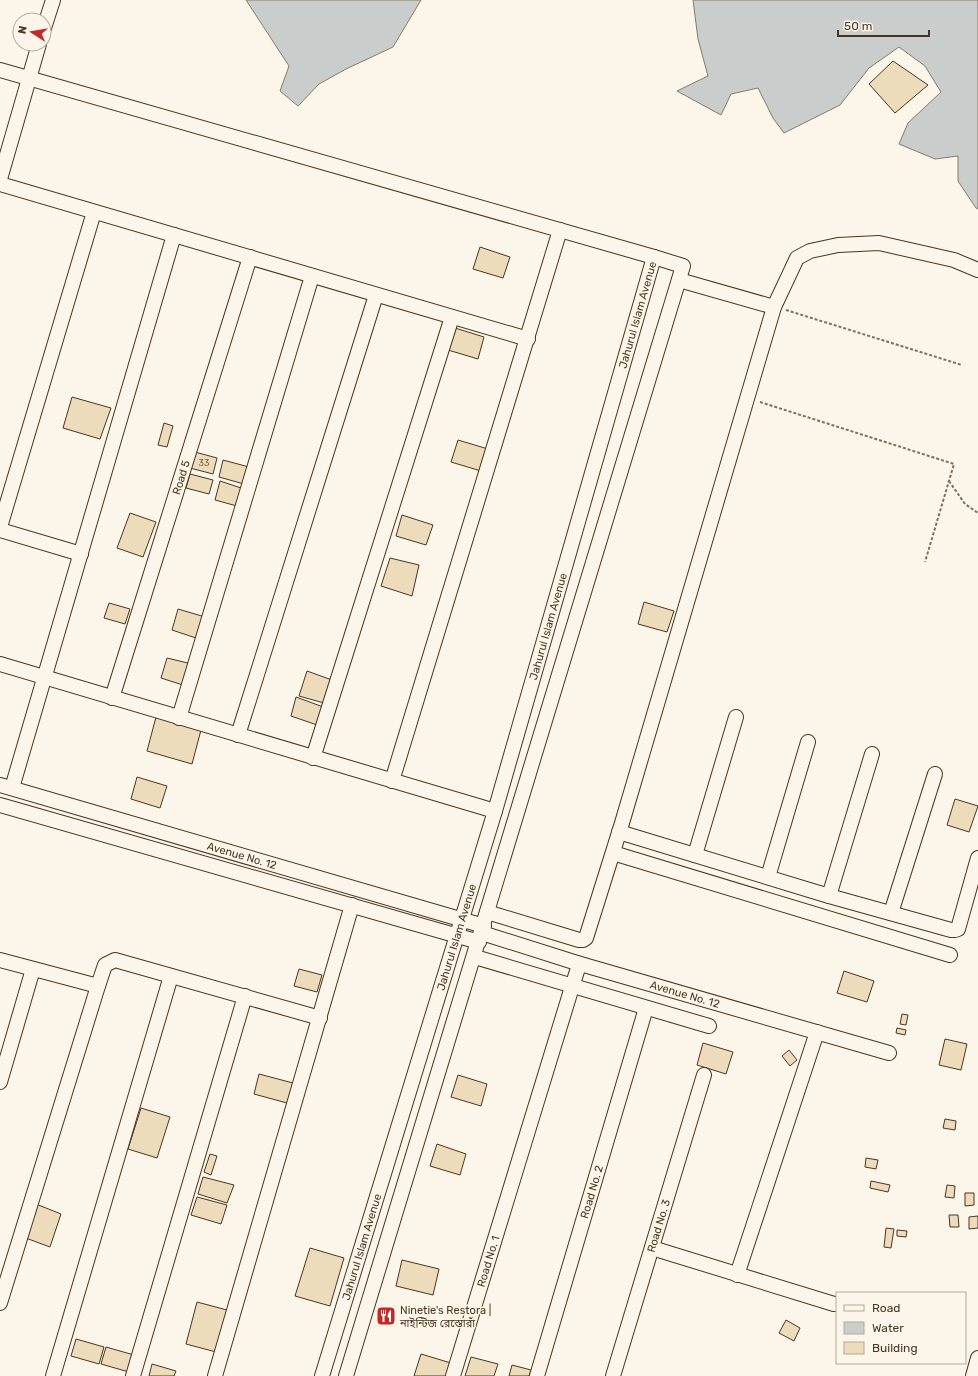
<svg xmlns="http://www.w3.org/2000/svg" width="978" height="1376" font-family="Rubik,'Noto Sans Bengali',sans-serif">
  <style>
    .water { fill: #c9cecd; stroke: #887966 }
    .building { fill: #ecdcbc; stroke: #4a3520 }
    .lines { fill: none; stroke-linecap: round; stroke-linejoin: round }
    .minor-casing { stroke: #4a3520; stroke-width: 16 }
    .path { stroke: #7f6f5c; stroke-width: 2; stroke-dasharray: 3 2; stroke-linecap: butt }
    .minor { stroke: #fbf6e9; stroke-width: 14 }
    .labels { text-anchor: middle; stroke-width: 3; stroke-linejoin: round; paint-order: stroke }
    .number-label { font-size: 9px; fill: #725f47 }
    .street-label { font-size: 11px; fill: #4a3520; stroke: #fbf6e9 }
    .poi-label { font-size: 11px; fill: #4a3520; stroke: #fbf6e9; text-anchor: start }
  </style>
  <rect width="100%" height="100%" fill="#fbf6e9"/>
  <g class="water">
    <polygon points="246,0 421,0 393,47 346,69 319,84 298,106 280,91 289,66"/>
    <polygon points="693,0 978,0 978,209 976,208 958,181 958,156 935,159 899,144 908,123 941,92 925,66 899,47 869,68 840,105 784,133 773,118 758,88 731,94 721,115 677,91 708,76 698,39"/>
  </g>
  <g class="building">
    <polygon points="893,61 928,85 895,113 869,84"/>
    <polygon points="480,247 510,257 503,278 473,269"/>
    <polygon points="455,328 484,337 478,359 448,350"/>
    <polygon points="72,397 111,408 100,439 63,428"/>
    <polygon points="164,423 173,426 167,447 158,445"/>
    <polygon points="458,440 488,449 481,471 451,462"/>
    <polygon points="195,452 217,458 213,474 190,468"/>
    <polygon points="223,460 249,467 244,484 219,477"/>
    <polygon points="190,474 213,480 209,494 186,488"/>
    <polygon points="220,481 241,488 237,506 215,500"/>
    <polygon points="130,513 156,522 143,557 117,548"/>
    <polygon points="402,515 433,525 426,545 396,536"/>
    <polygon points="390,558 419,565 412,596 381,586"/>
    <polygon points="644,602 674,611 667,632 638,624"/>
    <polygon points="109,603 130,609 125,624 104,618"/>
    <polygon points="178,609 205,617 199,639 172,630"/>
    <polygon points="167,658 192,664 186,686 161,678"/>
    <polygon points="307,671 332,680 324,703 299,696"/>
    <polygon points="296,697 326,708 320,726 291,716"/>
    <polygon points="156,717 201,730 192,764 147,751"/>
    <polygon points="137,777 167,786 160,808 131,799"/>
    <polygon points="955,799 978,806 969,832 947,825"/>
    <polygon points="299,969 322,975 317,992 294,986"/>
    <polygon points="844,971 874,981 867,1002 837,993"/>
    <polygon points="902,1014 908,1015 906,1025 900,1024"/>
    <polygon points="897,1028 906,1030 905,1035 896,1033"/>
    <polygon points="945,1039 967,1044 961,1070 939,1065"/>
    <polygon points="703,1043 733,1052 726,1074 697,1065"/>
    <polygon points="789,1050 797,1060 790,1066 782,1056"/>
    <polygon points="259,1074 293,1083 287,1103 254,1094"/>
    <polygon points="458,1075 487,1084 481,1106 451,1097"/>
    <polygon points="141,1108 170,1117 157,1158 128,1149"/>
    <polygon points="945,1119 956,1121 955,1130 943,1128"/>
    <polygon points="437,1144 466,1154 460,1175 430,1166"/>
    <polygon points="210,1154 217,1156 211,1175 204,1172"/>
    <polygon points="866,1158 878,1160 876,1169 865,1167"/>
    <polygon points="203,1177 234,1185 227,1203 198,1194"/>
    <polygon points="871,1181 890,1185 888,1192 870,1188"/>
    <polygon points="947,1185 955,1186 954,1198 945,1197"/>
    <polygon points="965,1193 974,1193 974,1205 965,1206"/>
    <polygon points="197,1197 227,1205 221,1224 191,1215"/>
    <polygon points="36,1204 61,1214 50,1247 23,1237"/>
    <polygon points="949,1215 958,1215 959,1227 950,1227"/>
    <polygon points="978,1216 978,1228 969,1229 969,1217"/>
    <polygon points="886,1228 894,1229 891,1248 884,1247"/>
    <polygon points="897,1230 907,1231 906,1237 897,1236"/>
    <polygon points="310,1248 344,1258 330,1306 295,1296"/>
    <polygon points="402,1260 439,1269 433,1295 396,1286"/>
    <polygon points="197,1302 227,1310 216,1352 186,1344"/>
    <polygon points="786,1320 800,1328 794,1341 779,1333"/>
    <polygon points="76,1339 104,1347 99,1364 71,1356"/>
    <polygon points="106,1347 134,1355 129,1372 101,1364"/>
    <polygon points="421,1354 451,1363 447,1376 414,1376"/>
    <polygon points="471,1357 498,1364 494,1376 465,1376"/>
    <polygon points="152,1364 176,1371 174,1376 149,1376"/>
    <polygon points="512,1365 531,1370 529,1376 509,1376"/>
  </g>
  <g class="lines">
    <g class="minor-casing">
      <g id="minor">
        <polyline points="44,28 53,0"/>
        <polyline points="0,70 654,257 683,266 346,1376"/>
        <polyline points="0,179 39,44"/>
        <polyline points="0,184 528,339"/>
        <polyline points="679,280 774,307"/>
        <polyline points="0,527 94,212"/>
        <polyline points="0,530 81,554"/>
        <polyline points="0,664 495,811"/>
        <path id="s1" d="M112 698 250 257"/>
        <polyline points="179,718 312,276"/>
        <polyline points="238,735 376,295"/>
        <polyline points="313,758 452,317"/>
        <polyline points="392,781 560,230"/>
        <path id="s2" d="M0 785 484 926"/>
        <polyline points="12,788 174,235"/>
        <polyline points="0,805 479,942"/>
        <polyline points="619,832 829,896 951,930 955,930 958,929 978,858"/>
        <polyline points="613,853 950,955"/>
        <polyline points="695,855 736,717"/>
        <polyline points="768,877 808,742"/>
        <polyline points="829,896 872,754"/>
        <polyline points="487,912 579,940 583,940 586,938 622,823 774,307 797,258 810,251 838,245 879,243 954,260 978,270"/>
        <polyline points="891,913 935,774"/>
        <path id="s3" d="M482 933 577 963 889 1053"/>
        <polyline points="475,957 709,1026"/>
        <polyline points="0,960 98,986 105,965 115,960 320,1018"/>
        <polyline points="0,1082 33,969"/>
        <polyline points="652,1248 834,1304"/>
        <polyline points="737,1275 817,1032"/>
        <polyline points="0,1303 98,986"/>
        <polyline points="53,1376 171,976"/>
        <polyline points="133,1376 245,996"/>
        <polyline points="215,1376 352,905"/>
        <path id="s4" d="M322 1376 495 811 654 257"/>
        <path id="s5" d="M453 1376 572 987 578 968 577 963"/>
        <path id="s6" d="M537 1376 646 1008"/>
        <path id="s7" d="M613 1376 704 1075"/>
        <polyline points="973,1376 978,1358"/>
      </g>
    </g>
    <g class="path">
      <polyline points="786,310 962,365"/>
      <polyline points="760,402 954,464 925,562"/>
      <polyline points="949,481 965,504 978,513"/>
    </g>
    <use href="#minor" class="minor"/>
  </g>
  <defs>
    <g id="restaurant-square" transform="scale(1)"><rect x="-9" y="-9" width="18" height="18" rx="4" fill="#c62828" stroke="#fbf6e9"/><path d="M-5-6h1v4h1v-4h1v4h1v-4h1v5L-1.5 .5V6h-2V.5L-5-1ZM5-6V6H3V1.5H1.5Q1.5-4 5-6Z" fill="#fff"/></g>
  </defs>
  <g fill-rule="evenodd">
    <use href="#restaurant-square" x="386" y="1316"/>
  </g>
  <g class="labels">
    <g class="number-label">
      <text x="204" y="466">33</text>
    </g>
    <g class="street-label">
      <text dy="4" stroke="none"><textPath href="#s4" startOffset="1107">Jahurul Islam Avenue</textPath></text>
      <text dy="4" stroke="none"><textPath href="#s1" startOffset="231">Road 5</textPath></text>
      <text dy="4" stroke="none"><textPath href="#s4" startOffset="783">Jahurul Islam Avenue</textPath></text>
      <text dy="4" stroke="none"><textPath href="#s2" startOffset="252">Avenue No. 12</textPath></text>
      <text dy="4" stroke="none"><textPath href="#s4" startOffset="459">Jahurul Islam Avenue</textPath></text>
      <text dy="4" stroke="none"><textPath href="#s3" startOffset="212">Avenue No. 12</textPath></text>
      <text dy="4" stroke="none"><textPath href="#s6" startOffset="192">Road No. 2</textPath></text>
      <text dy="4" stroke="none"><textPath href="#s7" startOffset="157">Road No. 3</textPath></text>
      <text dy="4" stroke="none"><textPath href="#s4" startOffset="135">Jahurul Islam Avenue</textPath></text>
      <text dy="4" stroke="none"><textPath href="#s5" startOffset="120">Road No. 1</textPath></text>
    </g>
    <g class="poi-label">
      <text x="400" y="1314">Ninetie's Restora |<tspan x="400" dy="13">নাইন্টিজ রেস্তোরাঁ</tspan></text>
    </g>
  </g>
  <rect x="836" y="1292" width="130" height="72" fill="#fbf6e9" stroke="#b4a999"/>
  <rect x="844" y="1305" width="20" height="6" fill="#fbf6e9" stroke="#b4a999"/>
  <text x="872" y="1312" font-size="12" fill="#4a3520">Road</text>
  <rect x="844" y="1322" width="20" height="12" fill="#c9cecd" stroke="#b4a999"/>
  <text x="872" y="1332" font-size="12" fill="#4a3520">Water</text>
  <rect x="844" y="1342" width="20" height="12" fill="#ecdcbc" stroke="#b4a999"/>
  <text x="872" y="1352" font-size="12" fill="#4a3520">Building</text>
  <g transform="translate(32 32) rotate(282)"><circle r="19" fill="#fbf6e9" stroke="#b4a999"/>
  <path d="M0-3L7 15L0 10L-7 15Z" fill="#c62828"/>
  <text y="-6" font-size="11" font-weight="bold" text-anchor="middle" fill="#4a3520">N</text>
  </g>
  <path d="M838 30v6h91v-6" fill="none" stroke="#4a3520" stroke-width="2"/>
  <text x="844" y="30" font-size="12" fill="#4a3520" stroke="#fbf6e9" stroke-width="3" paint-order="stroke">50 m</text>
</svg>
